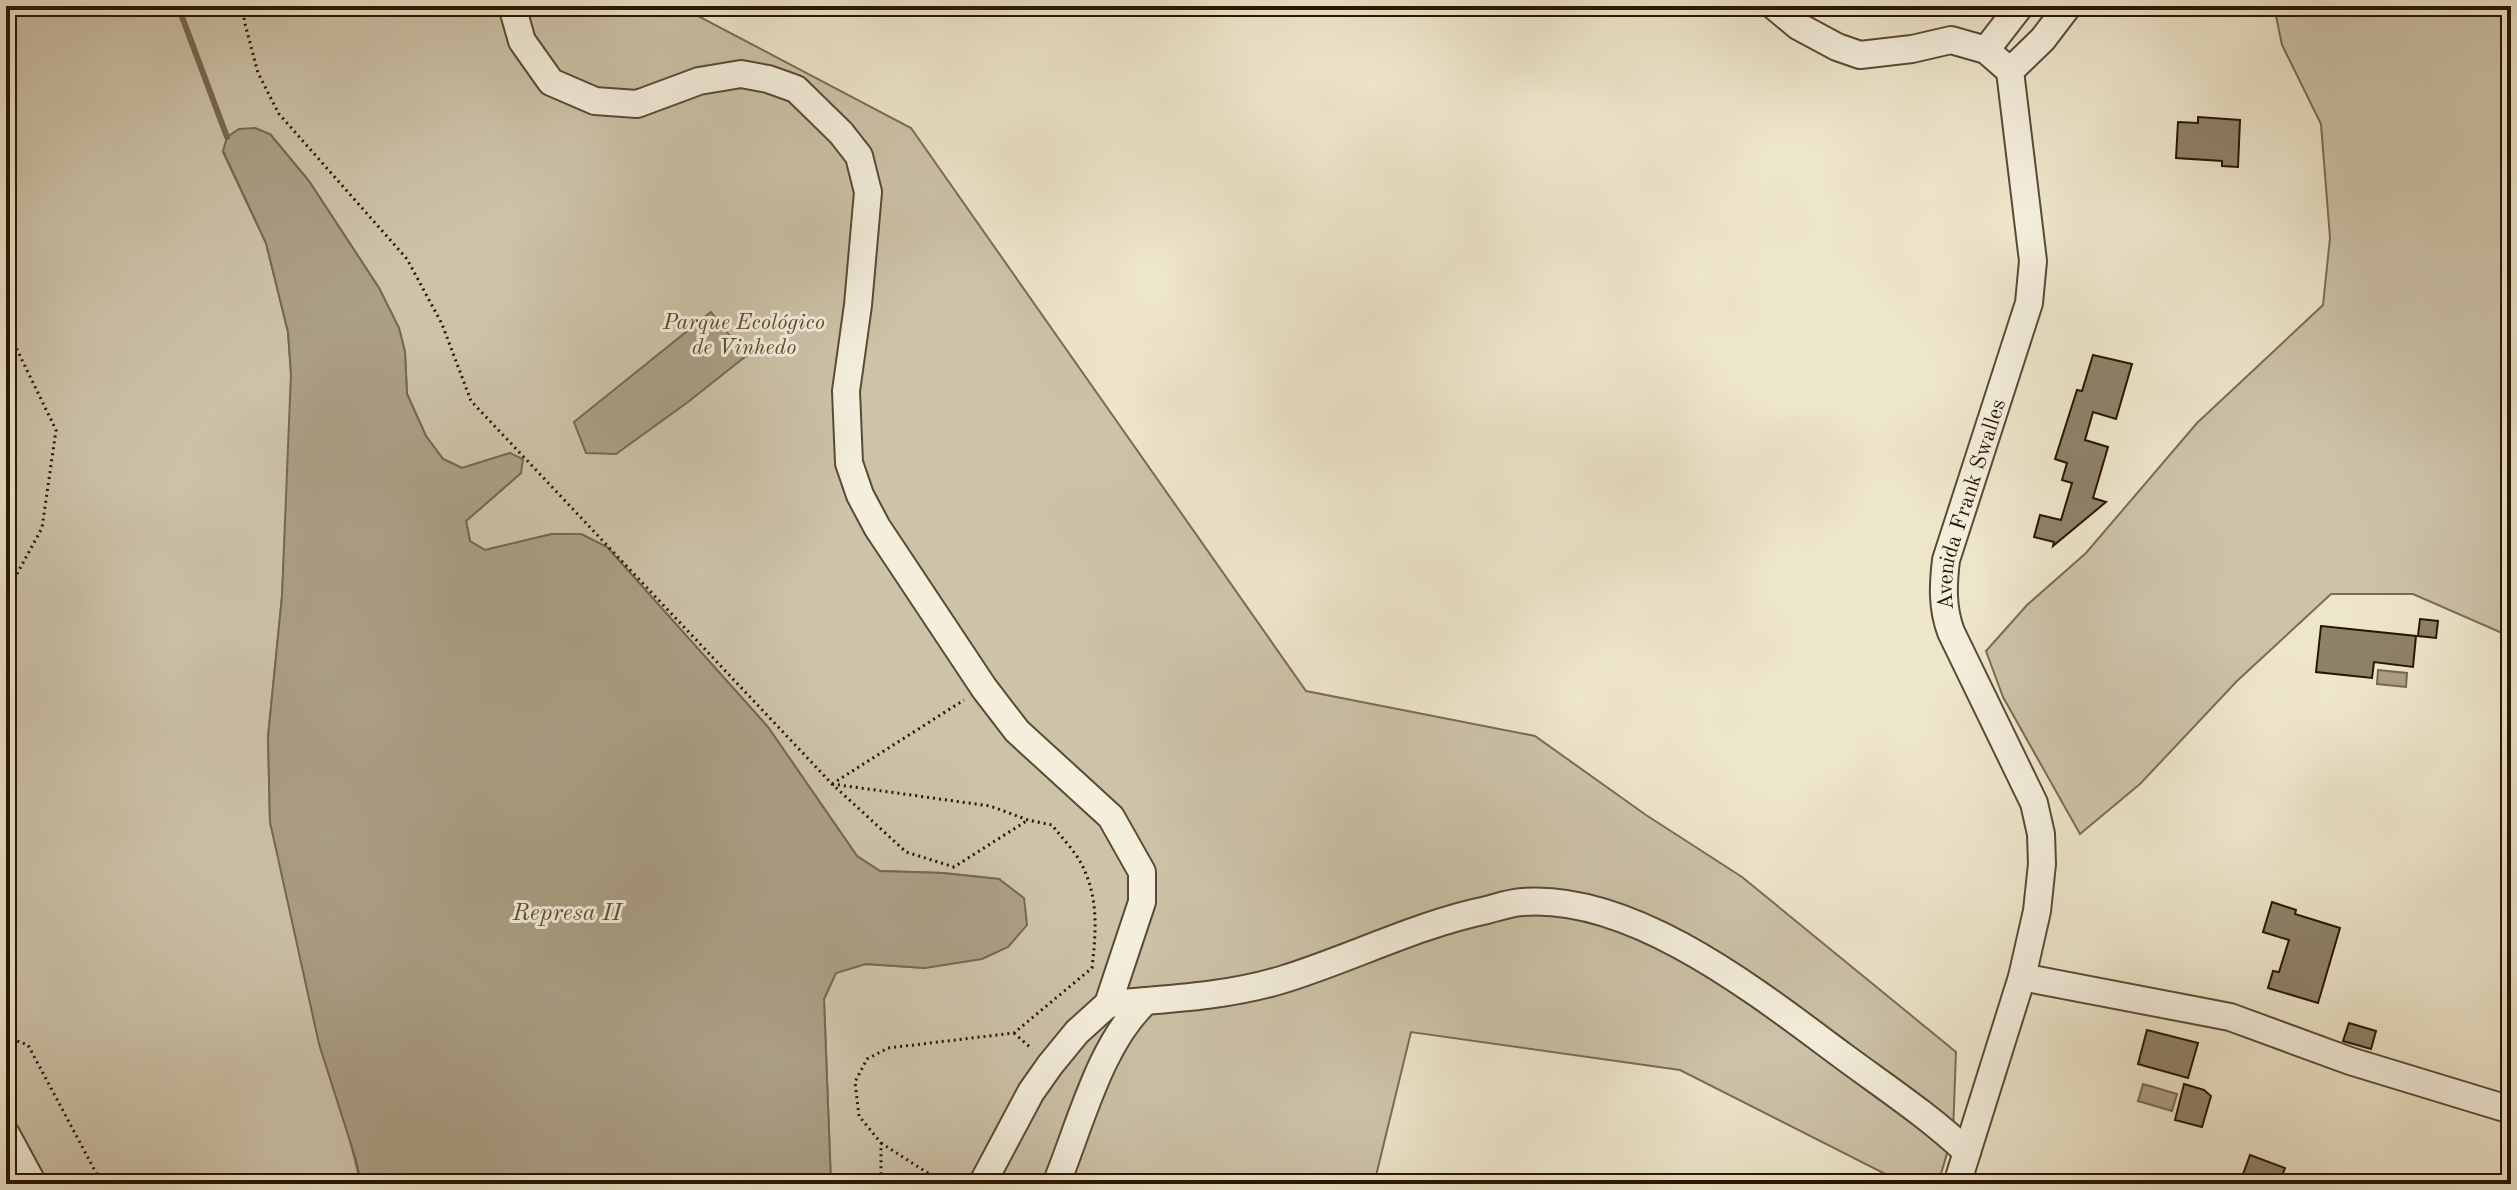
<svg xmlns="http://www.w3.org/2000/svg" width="2517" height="1190" font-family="'Old Standard TT',serif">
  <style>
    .green { fill: #cdc3a9; stroke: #7b6c55; stroke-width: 2 }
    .water { fill: #ab9f86; stroke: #776851; stroke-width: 2 }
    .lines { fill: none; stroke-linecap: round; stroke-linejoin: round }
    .stream { stroke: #776851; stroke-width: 6 }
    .building { fill: #8f826a; stroke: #291601; stroke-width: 2 }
    .minor-casing { stroke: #5a4a34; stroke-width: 30 }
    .path { stroke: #291601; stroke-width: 3; stroke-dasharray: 2 4; stroke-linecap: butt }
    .minor { stroke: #f4efdd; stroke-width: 26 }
    .labels { text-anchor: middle; stroke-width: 6; stroke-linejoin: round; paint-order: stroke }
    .park-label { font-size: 22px; font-style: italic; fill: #5a4a33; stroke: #f4efdd }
    .street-label { font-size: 22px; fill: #291601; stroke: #f4efdd }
    .water-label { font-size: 24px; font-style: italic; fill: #5d4d36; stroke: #f4efdd }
  </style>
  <rect width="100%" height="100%" fill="#eee6cb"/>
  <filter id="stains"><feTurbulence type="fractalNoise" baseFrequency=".0025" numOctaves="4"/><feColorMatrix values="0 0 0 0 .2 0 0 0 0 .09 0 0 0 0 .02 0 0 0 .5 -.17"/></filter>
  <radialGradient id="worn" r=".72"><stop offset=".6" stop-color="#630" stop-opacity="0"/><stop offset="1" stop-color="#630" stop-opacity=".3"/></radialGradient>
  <g class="green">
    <polygon points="6,6 679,6 911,128 1306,691 1535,736 1646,815 1742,877 1956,1052 1953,1133 1938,1184 1905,1184 1680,1070 1411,1032 1374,1184 831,1184 824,999 836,972 865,964 925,968 999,879 943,873 880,871 857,856 768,727 607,547 581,534 552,534 485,550 470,541 466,521 521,473 510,453 462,468 443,459 426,436 407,394 405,352 399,328 379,288 309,181 270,134 223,152 266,243 288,332 292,389 282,596 268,737 270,822 361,1184 39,1184 6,1116"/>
    <polygon points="2274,6 2511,6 2511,637 2413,594 2331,594 2237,681 2140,784 2080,834 2003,697 1986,651 2027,605 2086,553 2197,423 2323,305 2330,238 2321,124 2282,45"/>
  </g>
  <g class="water">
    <polygon points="255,128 270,134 309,181 379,288 399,328 405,352 407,394 426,436 443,459 462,468 510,453 523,459 521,473 466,521 470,541 485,550 552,534 581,534 607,547 768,727 857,856 880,871 943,873 999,879 1024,898 1027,925 1008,947 982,959 925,968 866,964 836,973 824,999 831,1184 361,1184 356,1160 319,1044 270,822 268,737 282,596 291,373 288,332 266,243 223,151 227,137 239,129"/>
    <polygon points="711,312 746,356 688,402 616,454 586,453 574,422"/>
    <polygon points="2378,670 2407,673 2406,687 2377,684"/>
    <polygon points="2143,1084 2177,1094 2172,1111 2138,1101"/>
  </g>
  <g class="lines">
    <polyline class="stream" points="178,6 227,137"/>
  </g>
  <g class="building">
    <polygon points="2198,117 2240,120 2238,167 2222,166 2222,161 2176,158 2178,122 2198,123"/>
    <polygon points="2093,355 2132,364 2116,419 2093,412 2085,440 2108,447 2093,498 2106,502 2053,546 2054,542 2034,537 2040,515 2061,520 2072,483 2062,480 2067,463 2055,459 2077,390 2082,391"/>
    <polygon points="2420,619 2438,621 2436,638 2418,636"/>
    <polygon points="2321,626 2416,636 2413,667 2374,662 2372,678 2316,672"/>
    <polygon points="2272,902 2296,910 2295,914 2340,928 2318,1003 2268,988 2273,971 2279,972 2289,940 2263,932"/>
    <polygon points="2349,1023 2376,1031 2371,1049 2343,1041"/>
    <polygon points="2147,1030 2198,1043 2188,1078 2138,1064"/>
    <polygon points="2184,1084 2204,1090 2211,1096 2202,1127 2175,1120"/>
    <polygon points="2250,1155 2285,1168 2279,1184 2261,1184 2242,1177"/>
  </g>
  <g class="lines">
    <g class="minor-casing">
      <g id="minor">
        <polyline points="512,6 522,41 551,82 595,101 637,104 699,81 741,74 768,79 796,89 841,133 859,156 868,192 858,305 846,391 849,463 860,495 877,527 984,688 1017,731 1111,817 1142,872 1142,902 1108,1004 1077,1032 1050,1065 1031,1092 982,1184"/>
        <polyline points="1774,6 1798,26 1837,47 1860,55 1912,49 1951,40 1986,50 2010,71"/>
        <polyline points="1986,50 2020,6"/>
        <polyline points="2010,71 2043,39 2068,6"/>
        <polyline points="2022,977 2230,1017 2350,1061 2511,1110"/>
        <path d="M1108 1004C1166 999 1225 997 1281 980 1350 959 1415 925 1487 910 1498 907 1510 903 1522 902 1633 893 1758 993 1843 1056 1885 1087 1929 1116 1967 1152"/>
        <polyline points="6,1134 33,1184"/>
        <path d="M1056 1184C1080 1126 1100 1043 1146 1001"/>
        <path id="s1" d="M1957 1184 2022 977 2037 911 2042 864 2041 834 2034 803 1951 632C1942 608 1943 585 1946 560L2029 303 2033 261 2010 71"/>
      </g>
    </g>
    <g class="path">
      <polyline points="245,6 244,20 258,73 279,114 407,259 442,324 471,401 832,784 906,852 954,867 1028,820"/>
      <polyline points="6,327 56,430 42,528 6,594"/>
      <path d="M832 784 990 806 1028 820 1052 825C1062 838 1075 851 1082 865 1099 899 1096 932 1092 968L1014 1033 888 1048 867 1059 855 1082 859 1116 881 1143V1184"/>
      <polyline points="832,784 964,700"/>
      <polyline points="1014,1033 1032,1049"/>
      <polyline points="6,1037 28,1045 102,1184"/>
      <polyline points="881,1143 945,1184"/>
    </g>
    <use href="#minor" class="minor"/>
  </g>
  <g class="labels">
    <g class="park-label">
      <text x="744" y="329">Parque Ecológico<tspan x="744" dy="25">de Vinhedo</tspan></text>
    </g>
    <g class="street-label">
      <text dy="8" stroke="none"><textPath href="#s1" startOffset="716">Avenida Frank Swalles</textPath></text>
    </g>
    <g class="water-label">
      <text x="567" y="920">Represa II</text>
    </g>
  </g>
  <rect width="2517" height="1190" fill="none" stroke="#eee6cb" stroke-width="32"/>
  <rect x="8" y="8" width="2501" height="1174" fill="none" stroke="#291601" stroke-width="4"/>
  <rect x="16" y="16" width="2485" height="1158" fill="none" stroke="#291601" stroke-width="2"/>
  <rect width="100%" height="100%" filter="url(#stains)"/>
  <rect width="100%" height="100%" fill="url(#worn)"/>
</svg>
